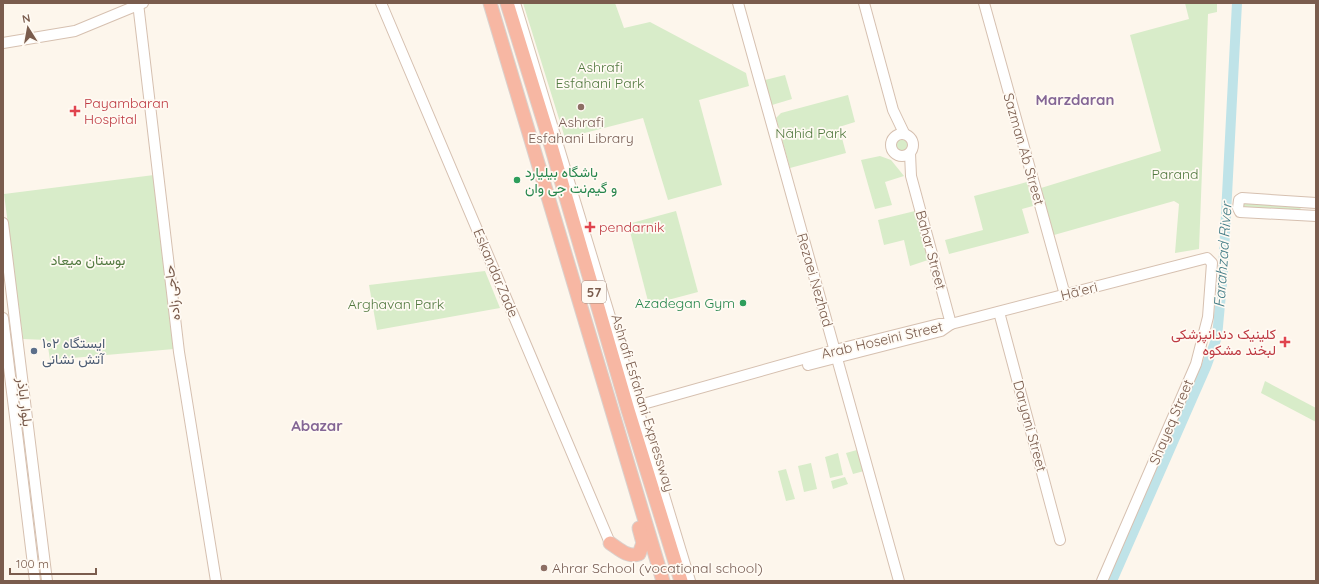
<svg xmlns="http://www.w3.org/2000/svg" width="1319" height="584" font-family="Quicksand,Vazirmatn,sans-serif">
  <style>
    .green { fill: #d8ecc9 }
    .lines { fill: none; stroke-linecap: round; stroke-linejoin: round }
    .river { stroke: #bfe3e8; stroke-width: 10 }
    .secondary-casing { stroke: #d6c0b0; stroke-width: 12 }
    .highway-casing { stroke: #dad1cd; stroke-width: 15 }
    .secondary { stroke: #fff; stroke-width: 10 }
    .highway { stroke: #f7b7a3; stroke-width: 13 }
    .education-dot { fill: #8d6e63; stroke: #fffaf3; stroke-width: 1.5 }
    .health-dot { fill: #e0444e; stroke: #fffaf3; stroke-width: 1.5 }
    .leisure-dot { fill: #2e9e5b; stroke: #fffaf3; stroke-width: 1.5 }
    .service-dot { fill: #5c6f8a; stroke: #fffaf3; stroke-width: 1.5 }
    .labels { text-anchor: middle; stroke-width: 3.5; stroke-linejoin: round; paint-order: stroke }
    .shield { fill: #fffaf3; stroke: #a28b7f; stroke-width: 1 }
    .shield-label { font-size: 13px; font-weight: bold; fill: #7a5c4d }
    .park-label { font-size: 14px; fill: #537a41; stroke: #fffaf3 }
    .health-label { font-size: 14px; fill: #be3a42; stroke: #fffaf3; text-anchor: start }
    .education-label { font-size: 14px; fill: #785e54; stroke: #fffaf3 }
    .street-label { font-size: 14px; fill: #7a5c4d; stroke: #fffaf3 }
    .leisure-label { font-size: 14px; fill: #27864d; stroke: #fffaf3; text-anchor: start }
    .service-label { font-size: 14px; fill: #4e5e75; stroke: #fffaf3; text-anchor: start }
    .neighbourhood-label { font-size: 15px; font-weight: bold; fill: #846695; stroke: #fffaf3 }
    .water-label { font-size: 15px; font-style: italic; fill: #437c86; stroke: #fffaf3 }
  </style>
  <rect width="100%" height="100%" fill="#fdf6ec"/>
  <g class="green">
    <polygon points="523,3 615,3 624,28 650,22 746,73 749,86 699,100 722,185 668,200 643,118 565,138"/>
    <polygon points="1185,3 1217,3 1217,12 1208,14 1199,249 1175,253 1179,204 1174,201 1054,235 1041,188 1161,151 1130,35 1189,19"/>
    <polygon points="785,75 792,99 772,105 765,80"/>
    <polygon points="848,95 855,122 839,127 846,153 790,168 776,118 781,113"/>
    <circle cx="904" cy="143" r="9"/>
    <polygon points="880,156 891,160 904,176 885,182 892,205 875,209 861,160"/>
    <polygon points="154,175 174,349 50,360 47,340 23,339 4,194"/>
    <polygon points="1027,182 1033,206 1022,209 1029,233 949,254 945,240 983,230 974,196"/>
    <polygon points="1246,203 1300,206 1301,211 1243,208 1243,204"/>
    <polygon points="676,211 698,292 649,305 628,224"/>
    <polygon points="915,211 928,260 910,266 904,240 884,245 878,220"/>
    <polygon points="485,271 500,308 377,330 369,285"/>
    <polygon points="1265,381 1316,408 1316,422 1261,393"/>
    <polygon points="857,450 864,471 853,474 846,453"/>
    <polygon points="838,453 843,475 830,478 825,457"/>
    <polygon points="811,463 817,489 804,492 798,466"/>
    <polygon points="786,469 795,499 786,501 778,471"/>
    <polygon points="845,477 848,484 833,489 831,481"/>
  </g>
  <g class="lines">
    <polyline class="river" points="1112,581 1206,367 1217,337 1223,272 1237,3"/>
    <g class="secondary-casing">
      <g id="secondary">
        <polyline points="138,3 179,352 216,581"/>
        <polyline points="381,3 610,543"/>
        <polyline points="515,3 690,581"/>
        <polyline points="738,3 899,581"/>
        <polyline points="864,3 893,110 904,133"/>
        <polyline points="984,3 1065,295"/>
        <polyline points="3,43 75,31 143,3"/>
        <circle cx="902" cy="145" r="11"/>
        <polyline points="910,153 911,176 951,324"/>
        <polyline points="1316,203 1242,198 1239,200 1238,208 1240,212 1316,216"/>
        <polyline points="3,223 47,581"/>
        <polyline points="999,312 1060,540"/>
        <polyline points="3,318 35,581"/>
        <polyline points="808,365 941,331 951,324"/>
        <polyline points="628,410 636,406 835,350 939,324 951,324 1207,258 1212,263 1208,317 1196,364 1102,581"/>
      </g>
    </g>
    <g class="highway-casing">
      <g id="highway">
        <polyline points="490,3 663,581"/>
        <polyline points="507,3 547,132 628,410 681,581"/>
        <path d="M610 543C619 549 628 558 639 554L643 543 639 528"/>
      </g>
    </g>
    <use href="#secondary" class="secondary"/>
    <use href="#highway" class="highway"/>
  </g>
  <g class="education-dot">
    <circle cx="581" cy="107" r="4"/>
    <circle cx="544" cy="568" r="4"/>
  </g>
  <g class="health-dot">
    <path d="M73 105h4v4h4v4h-4v4h-4v-4h-4v-4h4z"/>
    <path d="M588 221h4v4h4v4h-4v4h-4v-4h-4v-4h4z"/>
    <path d="M1283 336h4v4h4v4h-4v4h-4v-4h-4v-4h4z"/>
  </g>
  <g class="leisure-dot">
    <circle cx="517" cy="180" r="4"/>
    <circle cx="743" cy="303" r="4"/>
  </g>
  <circle class="service-dot" cx="34" cy="351" r="4"/>
  <g class="labels">
    <rect class="shield" x="582" y="281" width="24" height="22" rx="3"/>
    <g class="shield-label">
      <text x="594" y="297">57</text>
    </g>
    <g class="park-label">
      <text x="600" y="72">Ashrafi<tspan x="600" dy="16">Esfahani Park</tspan></text>
      <text x="811" y="138">Nāhid Park</text>
      <text x="1175" y="179">Parand</text>
      <text x="88" y="265">بوستان میعاد</text>
      <text x="396" y="309">Arghavan Park</text>
    </g>
    <g class="health-label">
      <text x="84" y="108">Payambaran<tspan x="84" dy="16">Hospital</tspan></text>
      <text x="599" y="232">pendarnik</text>
      <text x="1276" y="339" text-anchor="end">کلینیک دندانپزشکی<tspan x="1276" dy="16">لبخند مشکوه</tspan></text>
    </g>
    <g class="education-label">
      <text x="581" y="127">Ashrafi<tspan x="581" dy="16">Esfahani Library</tspan></text>
      <text x="552" y="573" text-anchor="start">Ahrar School (vocational school)</text>
    </g>
    <g class="street-label">
      <text transform="translate(1024 149) rotate(74)" y="5">Sazman Ab Street</text>
      <text transform="translate(931 250) rotate(75)" y="5">Bahar Street</text>
      <text transform="translate(496 273) rotate(67)" y="5">EskandarZade</text>
      <text transform="translate(815 280) rotate(74)" y="5">Rezaei Nezhad</text>
      <text transform="translate(1079 291) rotate(-14)" y="5">Hā'eri</text>
      <text transform="translate(172 293) rotate(-97)" y="5">حاجی زاده</text>
      <text transform="translate(882 340) rotate(-13)" y="5">Arab Hoseini Street</text>
      <text transform="translate(25 402) rotate(83)" y="5">بلوار اباذر</text>
      <text transform="translate(643 403) rotate(73)" y="5">Ashrafi Esfahani Expressway</text>
      <text transform="translate(1171 422) rotate(-67)" y="5">Shayeq Street</text>
      <text transform="translate(1030 426) rotate(75)" y="5">Daryani Street</text>
    </g>
    <g class="leisure-label">
      <text x="525" y="177">باشگاه بیلیارد<tspan x="525" dy="16">و گیم‌نت جی وان</tspan></text>
      <text x="735" y="308" text-anchor="end">Azadegan Gym</text>
    </g>
    <g class="service-label">
      <text x="42" y="348">ایستگاه ۱۰۲<tspan x="42" dy="16">آتش نشانی</tspan></text>
    </g>
    <g class="neighbourhood-label">
      <text x="1075" y="105">Marzdaran</text>
      <text x="317" y="431">Abazar</text>
    </g>
    <g class="water-label">
      <text transform="translate(1223 255) rotate(-86)" y="5">Farahzad River</text>
    </g>
  </g>
  <rect width="1319" height="584" fill="none" stroke="#7a5c4d" stroke-width="8"/>
  <g transform="translate(28 28) rotate(349)" stroke="#fffaf3" stroke-width="3" paint-order="stroke">
  <path d="M0-3L7 15L0 10L-7 15Z" fill="#7a5c4d"/>
  <text y="-6" font-size="11" font-weight="bold" text-anchor="middle" fill="#7a5c4d">N</text>
  </g>
  <path d="M10 568v6h86v-6" fill="none" stroke="#7a5c4d" stroke-width="2"/>
  <text x="16" y="568" font-size="12" fill="#7a5c4d" stroke="#fffaf3" stroke-width="3" paint-order="stroke">100 m</text>
</svg>
